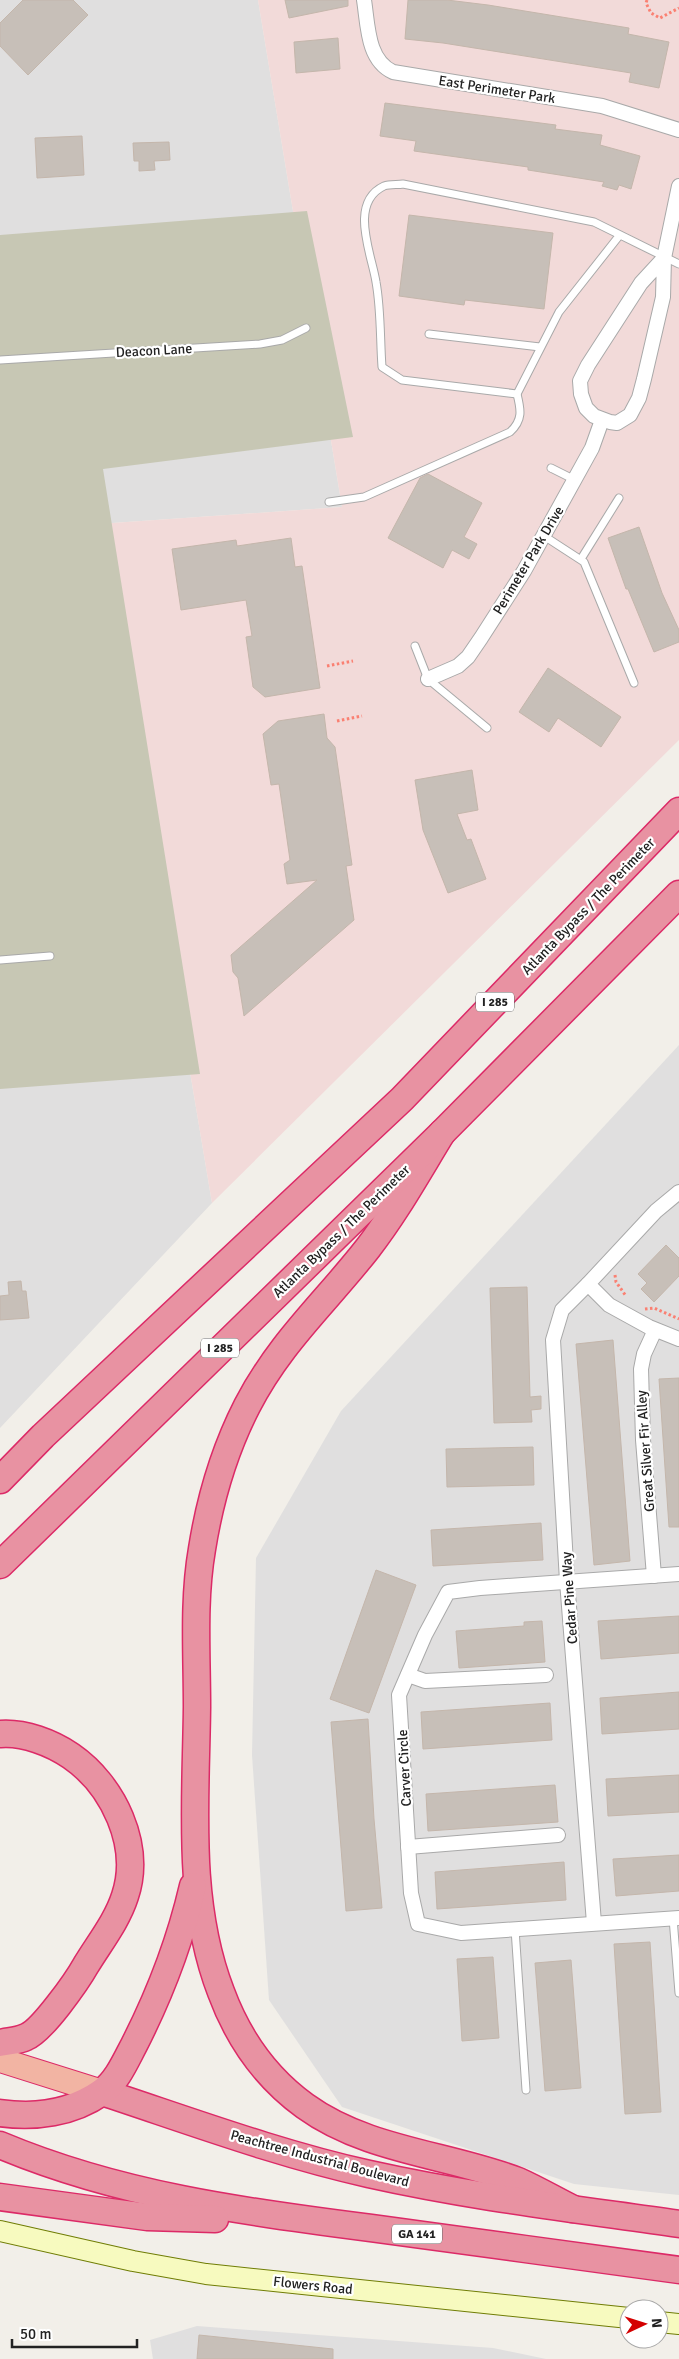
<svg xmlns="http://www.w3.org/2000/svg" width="679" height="2359" font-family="Signika,sans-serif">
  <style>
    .residential { fill: #e0dfdf }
    .commercial { fill: #f2dad9 }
    .construction { fill: #c7c7b4 }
    .building { fill: #c7bfb8; stroke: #c4b6ab }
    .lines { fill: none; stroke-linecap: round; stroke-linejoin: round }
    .service-casing { stroke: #a9a9a9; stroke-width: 9 }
    .minor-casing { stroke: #a9a9a9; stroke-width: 16 }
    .secondary-casing { stroke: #707d05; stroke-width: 22 }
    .trunk-casing { stroke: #dc2a67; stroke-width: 26 }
    .motorway-casing { stroke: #dc2a67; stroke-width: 29 }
    .path { stroke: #fa8072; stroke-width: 3; stroke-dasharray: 2.5 2.5; stroke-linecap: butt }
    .service { stroke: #fff; stroke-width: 7 }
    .minor { stroke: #fff; stroke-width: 14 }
    .secondary { stroke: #f7fabf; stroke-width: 20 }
    .trunk { stroke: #f2b4a3; stroke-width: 24 }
    .motorway { stroke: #e892a2; stroke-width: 26 }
    .labels { text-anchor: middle; stroke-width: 4.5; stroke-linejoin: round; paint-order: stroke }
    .shield { fill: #fff; stroke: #646464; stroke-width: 1 }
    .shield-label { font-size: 12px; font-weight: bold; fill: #222 }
    .street-label { font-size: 14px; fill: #222; stroke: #fff }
  </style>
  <rect width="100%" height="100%" fill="#f2efe9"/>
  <g class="residential">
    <polygon points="0,0 258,0 342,507 98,524 212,1203 0,1428"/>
    <polygon points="679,1045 679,2195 574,2184 342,2107 269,2000 252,1755 256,1558 341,1411"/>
    <polygon points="197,2326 493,2348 546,2359 153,2359 150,2340"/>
  </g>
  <polygon class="commercial" points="258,0 679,0 679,740 212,1203 98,524 342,507"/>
  <polygon class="construction" points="307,211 353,437 103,469 200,1074 0,1089 0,235"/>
  <g class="building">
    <polygon points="23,0 73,0 88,15 28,75 0,46 0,23"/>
    <polygon points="285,0 348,0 348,6 289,18"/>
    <polygon points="408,0 447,0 488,5 629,28 628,34 669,42 659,88 629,82 631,73 443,43 405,39"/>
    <polygon points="338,38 340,69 296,73 294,42"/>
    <polygon points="385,103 556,125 555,129 602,135 600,145 640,156 631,189 619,185 617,190 602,186 604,182 528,170 528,167 414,151 416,141 380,136"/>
    <polygon points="82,136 84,175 37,178 35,138"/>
    <polygon points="169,142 170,160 154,161 155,170 139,171 139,161 134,161 133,143"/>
    <polygon points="409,215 553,233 544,309 465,300 464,305 399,296"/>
    <polygon points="428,474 482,503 464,537 477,544 469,559 452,550 443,568 388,538 420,478"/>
    <polygon points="639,527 662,593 679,630 679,642 654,652 628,589 626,589 608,538"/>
    <polygon points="291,538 295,567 302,566 320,688 265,697 253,687 246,637 252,636 246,600 181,610 172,549 236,540 237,546"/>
    <polygon points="548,668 621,717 601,747 558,718 549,732 519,712"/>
    <polygon points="324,714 327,738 335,747 352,865 346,866 354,920 244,1016 238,978 233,972 231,955 317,880 287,884 284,864 290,860 279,784 271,785 263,734 278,721"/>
    <polygon points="472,770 478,810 457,814 467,840 471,839 486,879 448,893 423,830 415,780"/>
    <polygon points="666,1245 679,1258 679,1276 654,1302 641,1289 647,1283 638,1274"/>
    <polygon points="21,1281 22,1291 26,1291 29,1318 0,1320 0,1296 9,1295 8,1282"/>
    <polygon points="527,1287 530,1397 541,1396 541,1409 531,1410 532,1422 494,1423 490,1288"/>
    <polygon points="613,1340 630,1561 594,1565 576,1344"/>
    <polygon points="679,1378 679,1527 669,1527 659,1379"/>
    <polygon points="533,1447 534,1485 447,1487 446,1449"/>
    <polygon points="541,1523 543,1560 433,1566 431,1530"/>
    <polygon points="376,1570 416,1585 369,1713 330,1699"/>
    <polygon points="679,1616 679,1653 601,1659 598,1621"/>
    <polygon points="542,1621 545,1662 459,1668 456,1631 524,1626 524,1622"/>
    <polygon points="679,1692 679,1729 602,1734 600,1698"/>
    <polygon points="550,1703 552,1740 423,1749 421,1712"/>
    <polygon points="368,1719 374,1819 382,1908 346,1911 331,1722"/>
    <polygon points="679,1775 679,1812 608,1816 606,1779"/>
    <polygon points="555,1785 558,1822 428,1831 426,1794"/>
    <polygon points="679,1855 679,1891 616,1896 613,1859"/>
    <polygon points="564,1862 566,1900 437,1909 435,1872"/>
    <polygon points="650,1942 661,2112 625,2114 614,1944"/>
    <polygon points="493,1957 499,2038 462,2041 457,1959"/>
    <polygon points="571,1960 581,2088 545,2091 535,1963"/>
    <polygon points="199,2335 333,2349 333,2359 197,2359"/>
  </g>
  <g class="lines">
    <g class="service-casing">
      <g id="service">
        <path d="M619 236 559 312 517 394 402 380 382 367C380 339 381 309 376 282 372 255 348 203 384 186 390 184 398 185 403 184L594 222 679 264"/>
        <polyline points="429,334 540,347"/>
        <polyline points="0,360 260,344 282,340 306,328"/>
        <polyline points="551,468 575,480"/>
        <path d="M329 502 364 497 510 432C523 420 521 410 517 394"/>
        <polyline points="544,536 584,562 634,683"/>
        <polyline points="581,559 619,498"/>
        <polyline points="415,646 428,679 487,728"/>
        <polyline points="0,960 50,956"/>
        <polyline points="673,1918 679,1993"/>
        <polyline points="515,1929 526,2090"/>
      </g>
    </g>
    <g class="minor-casing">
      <g id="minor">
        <path d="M364 0C368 25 367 60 393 72L602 106 679 130"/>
        <polyline points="664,258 641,283 588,365 580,381 581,394 586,408 594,416 610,422 617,423 630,415 639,398 644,379 663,297 664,258 679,186"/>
        <polyline points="428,679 458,666 468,657 481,638 524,571 592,448 602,420"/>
        <polyline points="679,1192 656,1211 588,1284 609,1305 649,1327 679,1339"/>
        <polyline points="588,1284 562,1310 553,1340 567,1581 594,1923"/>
        <polyline points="679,1574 480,1588 448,1592 425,1635 399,1695 411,1893 418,1924 461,1933 679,1918"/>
        <polyline points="654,1576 643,1440 641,1369 644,1354 655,1330"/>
        <polyline points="408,1675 425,1681 546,1675"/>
        <polyline points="408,1847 558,1835"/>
      </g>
    </g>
    <g class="secondary-casing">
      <g id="secondary">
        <polyline points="0,2231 133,2261 206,2274 629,2318"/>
        <polyline points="659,2322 679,2324"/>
      </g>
    </g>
    <g class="trunk-casing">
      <polyline id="trunk" points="0,2060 102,2092"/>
    </g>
    <g class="motorway-casing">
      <g id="motorway">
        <path d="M442 1133C418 1172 396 1212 368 1248 325 1303 280 1342 247 1406 224 1451 210 1499 202 1549 193 1601 197 1654 197 1707 196 1801 186 1902 221 1992 238 2038 265 2077 305 2106 367 2151 448 2154 518 2181 536 2189 555 2200 573 2209"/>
        <polyline points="0,1480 43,1436 402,1099 679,811"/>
        <polyline points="0,1565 442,1133 679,894"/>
        <path d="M0 1734C24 1732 52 1743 71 1756 113 1785 142 1845 125 1896 117 1921 100 1942 86 1965 77 1981 42 2031 26 2037 18 2041 8 2041 0 2043"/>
        <path d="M102 2092C190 2121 279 2154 369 2174 472 2197 575 2209 679 2224"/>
        <path d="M0 2113C35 2118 72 2113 102 2092 117 2081 125 2062 134 2045 160 1994 180 1942 193 1886"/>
        <path d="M0 2145C119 2195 244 2212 371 2228 474 2242 576 2256 679 2270"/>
        <polyline points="0,2197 147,2217 215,2219"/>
      </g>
    </g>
    <g class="path">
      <polyline points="647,0 646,3 651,13 660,18 679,8"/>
      <polyline points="327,666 353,661"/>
      <polyline points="337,721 362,716"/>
      <polyline points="615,1275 616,1282 626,1296"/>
      <polyline points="645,1309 654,1308 679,1319"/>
    </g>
    <use href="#service" class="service"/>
    <use href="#minor" class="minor"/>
    <use href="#secondary" class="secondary"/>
    <use href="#trunk" class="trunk"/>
    <use href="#motorway" class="motorway"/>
  </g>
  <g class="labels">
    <g class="shield">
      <rect x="476" y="992.5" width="38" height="19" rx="4"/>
      <rect x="201" y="1338.5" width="38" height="19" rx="4"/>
      <rect x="392" y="2224.5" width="50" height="19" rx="4"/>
    </g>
    <g class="shield-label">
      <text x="495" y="1006">I 285</text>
      <text x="220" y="1352">I 285</text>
      <text x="417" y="2238">GA 141</text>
    </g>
    <g class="street-label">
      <text transform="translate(497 89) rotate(9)" y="5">East Perimeter Park</text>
      <text transform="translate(154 350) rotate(-3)" y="5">Deacon Lane</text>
      <text transform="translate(528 560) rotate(-59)" y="5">Perimeter Park Drive</text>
      <text transform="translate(588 906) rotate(-46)" y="5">Atlanta Bypass / The Perimeter</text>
      <text transform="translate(341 1231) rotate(-44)" y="5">Atlanta Bypass / The Perimeter</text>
      <text transform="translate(645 1451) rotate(-94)" y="5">Great Silver Fir Alley</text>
      <text transform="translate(569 1598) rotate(-94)" y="5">Cedar Pine Way</text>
      <text transform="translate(404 1768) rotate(-93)" y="5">Carver Circle</text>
      <text transform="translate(320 2158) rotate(15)" y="5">Peachtree Industrial Boulevard</text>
      <text transform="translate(313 2285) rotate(6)" y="5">Flowers Road</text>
    </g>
  </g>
  <g transform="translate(644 2324) rotate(86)"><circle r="24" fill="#ffffff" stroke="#a7a7a7"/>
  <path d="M0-4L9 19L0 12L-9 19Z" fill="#d40000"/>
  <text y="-8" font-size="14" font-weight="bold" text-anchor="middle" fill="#222222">N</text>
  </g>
  <path d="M12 2339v8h125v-8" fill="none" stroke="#222222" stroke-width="2.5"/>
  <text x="20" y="2339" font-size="15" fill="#222222" stroke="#ffffff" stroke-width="4" paint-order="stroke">50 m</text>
</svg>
